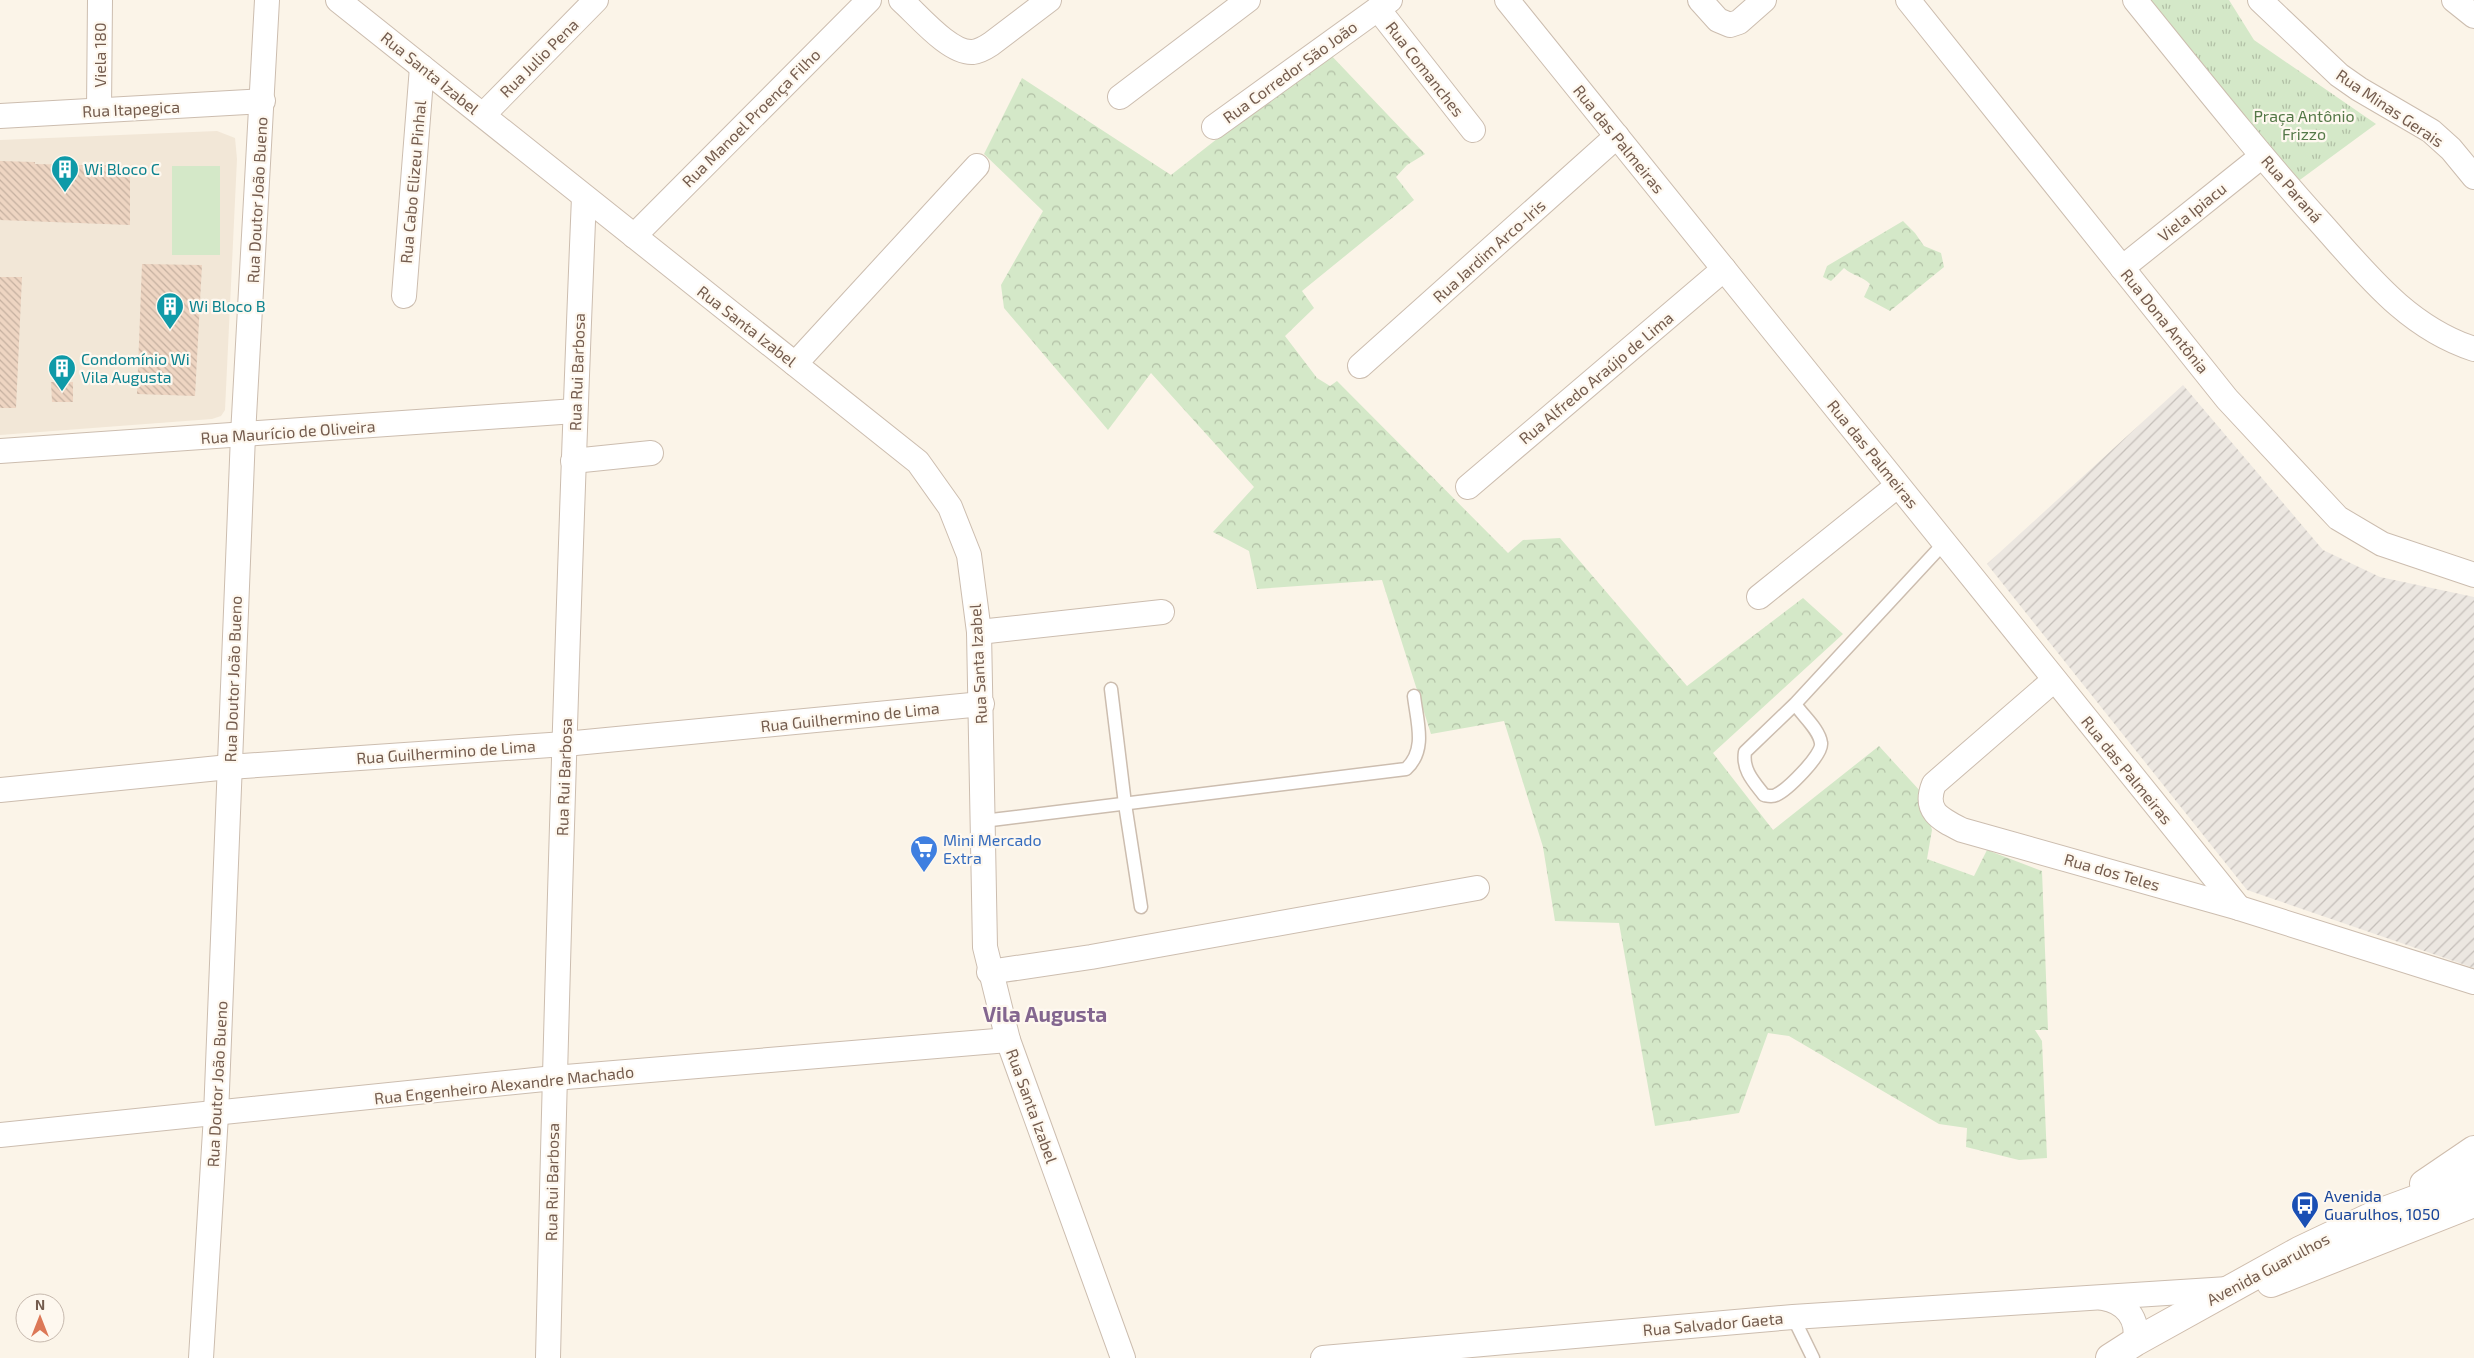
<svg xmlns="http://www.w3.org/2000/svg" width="2474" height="1358" font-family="'Exo 2',sans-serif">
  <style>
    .residential { fill: #f2e7d7 }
    .industrial { fill: url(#industrial-furrows) }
    .grass { fill: #d4e8c8 }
    .forest { fill: url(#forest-crowns) }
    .park { fill: url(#park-tufts) }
    .building { fill: url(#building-back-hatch) }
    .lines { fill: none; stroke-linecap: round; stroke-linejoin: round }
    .lane-casing { stroke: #ccbdaf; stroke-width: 15 }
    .street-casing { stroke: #ccbdaf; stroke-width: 26 }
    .secondary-casing { stroke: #cfbdad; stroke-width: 30 }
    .lane { stroke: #fff; stroke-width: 12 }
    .street { stroke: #fff; stroke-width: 24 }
    .secondary { stroke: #fff; stroke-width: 28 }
    .labels { text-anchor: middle; stroke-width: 4.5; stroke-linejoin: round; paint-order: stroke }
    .street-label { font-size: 16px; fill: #745c4e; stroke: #fef8ef }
    .park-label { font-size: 16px; fill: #547847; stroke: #fef8ef }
    .culture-label { font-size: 16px; fill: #0d838f; stroke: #fef8ef; text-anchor: start }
    .shop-label { font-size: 16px; fill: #366cbe; stroke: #fef8ef; text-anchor: start }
    .transit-label { font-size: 16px; fill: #164399; stroke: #fef8ef; text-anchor: start }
    .district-label { font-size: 21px; font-weight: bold; fill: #83668f; stroke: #fef8ef }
  </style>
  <defs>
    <pattern id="industrial-furrows" width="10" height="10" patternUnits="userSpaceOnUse" patternTransform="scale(1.25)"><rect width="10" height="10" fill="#ece7e1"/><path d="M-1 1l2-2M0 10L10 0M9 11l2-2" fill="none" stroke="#c4beb9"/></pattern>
    <pattern id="forest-crowns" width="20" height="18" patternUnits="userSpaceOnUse" patternTransform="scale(1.25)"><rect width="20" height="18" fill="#d4e8c8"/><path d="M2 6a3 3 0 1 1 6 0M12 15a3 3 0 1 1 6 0" fill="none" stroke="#b1bfa5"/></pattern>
    <pattern id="park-tufts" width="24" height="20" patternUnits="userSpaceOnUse" patternTransform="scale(1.25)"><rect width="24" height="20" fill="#d4e8c8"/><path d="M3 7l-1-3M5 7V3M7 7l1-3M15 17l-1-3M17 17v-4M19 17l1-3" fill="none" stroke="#b1bfa5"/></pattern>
    <pattern id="building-back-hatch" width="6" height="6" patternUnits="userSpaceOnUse" patternTransform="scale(1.25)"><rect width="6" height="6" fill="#eed5c2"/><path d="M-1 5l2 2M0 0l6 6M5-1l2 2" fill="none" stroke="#c5b0a0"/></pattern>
  </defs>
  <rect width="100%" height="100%" fill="#fbf4e8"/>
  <polygon class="residential" points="217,131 235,138 237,159 225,410 221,416 212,419 0,435 0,140"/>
  <polygon class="industrial" points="2183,385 2323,550 2380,577 2474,597 2474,968 2247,890 1987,564"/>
  <rect class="grass" x="172" y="166" width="48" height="89"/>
  <g class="forest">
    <polygon points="1328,52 1425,154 1407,165 1396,177 1414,200 1302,291 1314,308 1285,336 1317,378 1330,386 1337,381 1508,553 1523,540 1560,538 1687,686 1803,598 1843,634 1713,753 1773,830 1879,746 1921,792 1932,830 1927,859 1974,876 1987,850 2042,871 2048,1030 2035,1030 2042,1041 2047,1158 2019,1160 1966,1147 1967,1128 1939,1124 1789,1036 1768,1033 1739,1113 1655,1126 1619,923 1555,921 1543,847 1504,721 1431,734 1382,580 1257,589 1249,551 1213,532 1254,487 1151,373 1108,430 1004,308 1001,285 1043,211 984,154 1022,78 1171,175"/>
    <path d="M1903 221 1915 233 1924 246 1941 253 1944 267 1890 311 1864 297 1870 284C1862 276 1853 276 1844 268L1831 281 1823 277 1827 266Z"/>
  </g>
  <polygon class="park" points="2150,0 2229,0 2254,40 2376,124 2297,182"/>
  <g class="building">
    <polygon points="0,161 35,162 35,164 130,166 130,225 0,220"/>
    <polygon points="142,264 202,265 195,396 137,394"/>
    <polygon points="0,277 22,277 16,408 0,408"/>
    <polygon points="51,382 73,382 73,402 52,402"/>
  </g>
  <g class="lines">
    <g class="lane-casing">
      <g id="lane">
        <polyline points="1111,689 1125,804 1141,907"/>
        <path d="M1795 704C1803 716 1819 729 1821 743 1823 755 1787 790 1776 795 1772 797 1769 796 1764 795 1754 782 1742 770 1745 752L1795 704 1945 542"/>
        <path d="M983 821 1406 769C1427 750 1417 722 1414 696"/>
        <polyline points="1793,1317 1813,1358"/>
      </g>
    </g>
    <g class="street-casing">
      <g id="street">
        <polyline points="338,0 918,462 950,507 969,555 979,632 985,947 1008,1040 1123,1358"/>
        <path d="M901 0C918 15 950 54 973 52 980 51 985 48 991 44L1049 0"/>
        <polyline points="1507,0 2239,908"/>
        <polyline points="1700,0 1718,20 1730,25 1739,22 1764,0"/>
        <polyline points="1908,0 2227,399 2338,518 2382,544 2474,575"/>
        <path d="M2135 0C2195 74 2255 150 2319 221 2365 272 2406 327 2474 349"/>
        <polyline points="2260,0 2339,75 2359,89 2431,131 2451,149 2474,177"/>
        <polyline points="2454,0 2474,16"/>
        <polyline points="1378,9 1473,130"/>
        <polyline points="1120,97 1248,0"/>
        <polyline points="99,110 100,0"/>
        <polyline points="483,115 596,0"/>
        <polyline points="0,116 263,101"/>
        <polyline points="1214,127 1390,0"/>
        <polyline points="634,236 869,0"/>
        <polyline points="2122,268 2262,156"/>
        <polyline points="404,296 422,67"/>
        <polyline points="795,364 977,166"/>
        <polyline points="1360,366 1617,136"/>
        <polyline points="0,451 575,411"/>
        <polyline points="573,461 651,453"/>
        <polyline points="1468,487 1724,269"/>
        <polyline points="1759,597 1897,486"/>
        <polyline points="979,632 1162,612"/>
        <path d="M2054 680 1934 784C1923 811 1940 819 1962 830L2239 908 2474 982"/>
        <polyline points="0,790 229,767 565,744 982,704"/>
        <polyline points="989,972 1091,957 1477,888"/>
        <polyline points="0,1135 554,1078 1008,1040"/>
        <path d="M2103 1298C2126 1302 2139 1319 2135 1342"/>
        <polyline points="201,1358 216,1115 243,435 267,0"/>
        <path d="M548 1358C557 971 568 584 584 197"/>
        <polyline points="1323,1358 1793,1317 2228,1289"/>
      </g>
    </g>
    <g class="secondary-casing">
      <g id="secondary">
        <polyline points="2424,1184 2474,1150"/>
        <polyline points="2271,1283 2474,1203"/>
        <polyline points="2110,1358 2135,1342 2299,1251 2379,1213 2474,1178"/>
      </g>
    </g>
    <use href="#lane" class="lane"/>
    <use href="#street" class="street"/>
    <use href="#secondary" class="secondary"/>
  </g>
  <defs>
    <g id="building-pin" transform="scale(1.4375)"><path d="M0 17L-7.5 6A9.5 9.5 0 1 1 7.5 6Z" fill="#0f9aa8" stroke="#fef8ef"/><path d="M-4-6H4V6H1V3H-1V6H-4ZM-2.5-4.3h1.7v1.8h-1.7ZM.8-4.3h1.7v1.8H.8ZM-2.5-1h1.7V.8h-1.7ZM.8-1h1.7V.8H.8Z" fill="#fff"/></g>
    <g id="supermarket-pin" transform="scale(1.4375)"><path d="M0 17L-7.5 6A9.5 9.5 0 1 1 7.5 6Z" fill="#3f7fe0" stroke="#fef8ef"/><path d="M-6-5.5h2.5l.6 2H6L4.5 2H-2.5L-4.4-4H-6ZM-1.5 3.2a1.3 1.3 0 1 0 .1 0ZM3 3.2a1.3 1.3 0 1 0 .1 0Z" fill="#fff"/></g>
    <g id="bus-pin" transform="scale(1.4375)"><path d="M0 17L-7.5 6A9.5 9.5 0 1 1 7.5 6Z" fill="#1a4fb4" stroke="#fef8ef"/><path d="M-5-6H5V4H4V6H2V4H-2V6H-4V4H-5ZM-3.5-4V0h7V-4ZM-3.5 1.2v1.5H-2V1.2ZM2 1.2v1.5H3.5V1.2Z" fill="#fff"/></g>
  </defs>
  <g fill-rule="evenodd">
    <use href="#building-pin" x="65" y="169"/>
    <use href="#building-pin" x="170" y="306"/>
    <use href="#building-pin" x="62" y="368"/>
    <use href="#supermarket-pin" x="924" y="849"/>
    <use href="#bus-pin" x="2305" y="1205"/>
  </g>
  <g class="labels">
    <g class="street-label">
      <text transform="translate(100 55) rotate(-90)" y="6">Viela 180</text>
      <text transform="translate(539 58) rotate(-45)" y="6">Rua Julio Pena</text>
      <text transform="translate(1425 69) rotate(52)" y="6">Rua Comanches</text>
      <text transform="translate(1290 72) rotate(-36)" y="6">Rua Corredor São João</text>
      <text transform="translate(430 73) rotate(39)" y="6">Rua Santa Izabel</text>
      <text transform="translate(2390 108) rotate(34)" y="6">Rua Minas Gerais</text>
      <text transform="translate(131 109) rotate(-3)" y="6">Rua Itapegica</text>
      <text transform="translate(751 118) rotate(-45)" y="6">Rua Manoel Proença Filho</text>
      <text transform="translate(1619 139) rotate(51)" y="6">Rua das Palmeiras</text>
      <text transform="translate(413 182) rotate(-85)" y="6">Rua Cabo Elizeu Pinhal</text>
      <text transform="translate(2292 189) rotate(49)" y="6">Rua Paraná</text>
      <text transform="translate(257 200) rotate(-87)" y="6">Rua Doutor João Bueno</text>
      <text transform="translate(2192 212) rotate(-39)" y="6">Viela Ipiacu</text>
      <text transform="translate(1489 251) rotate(-42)" y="6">Rua Jardim Arco-Iris</text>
      <text transform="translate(2165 321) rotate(51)" y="6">Rua Dona Antônia</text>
      <text transform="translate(747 326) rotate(38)" y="6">Rua Santa Izabel</text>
      <text transform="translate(577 372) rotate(-88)" y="6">Rua Rui Barbosa</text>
      <text transform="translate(1596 378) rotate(-40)" y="6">Rua Alfredo Araújo de Lima</text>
      <text transform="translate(288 432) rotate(-4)" y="6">Rua Maurício de Oliveira</text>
      <text transform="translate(1873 454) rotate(51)" y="6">Rua das Palmeiras</text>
      <text transform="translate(978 664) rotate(-93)" y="6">Rua Santa Izabel</text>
      <text transform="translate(233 679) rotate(-88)" y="6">Rua Doutor João Bueno</text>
      <text transform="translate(850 717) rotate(-6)" y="6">Rua Guilhermino de Lima</text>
      <text transform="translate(446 752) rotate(-4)" y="6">Rua Guilhermino de Lima</text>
      <text transform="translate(2127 770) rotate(51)" y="6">Rua das Palmeiras</text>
      <text transform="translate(564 777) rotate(-88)" y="6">Rua Rui Barbosa</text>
      <text transform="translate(2112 872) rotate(16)" y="6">Rua dos Teles</text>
      <text transform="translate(217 1084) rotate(-87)" y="6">Rua Doutor João Bueno</text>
      <text transform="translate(504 1085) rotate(-6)" y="6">Rua Engenheiro Alexandre Machado</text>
      <text transform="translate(1032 1106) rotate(70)" y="6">Rua Santa Izabel</text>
      <text transform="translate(552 1182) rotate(-89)" y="6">Rua Rui Barbosa</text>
      <text transform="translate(2268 1269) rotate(-28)" y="6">Avenida Guarulhos</text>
      <text transform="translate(1713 1324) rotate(-5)" y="6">Rua Salvador Gaeta</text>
    </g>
    <g class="park-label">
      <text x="2304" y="122">Praça Antônio<tspan x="2304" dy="18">Frizzo</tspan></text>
    </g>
    <g class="culture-label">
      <text x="84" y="175">Wi Bloco C</text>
      <text x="189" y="312">Wi Bloco B</text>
      <text x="81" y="365">Condomínio Wi<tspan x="81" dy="18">Vila Augusta</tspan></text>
    </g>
    <g class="shop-label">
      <text x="943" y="846">Mini Mercado<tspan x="943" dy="18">Extra</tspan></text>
    </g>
    <g class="transit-label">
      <text x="2324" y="1202">Avenida<tspan x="2324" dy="18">Guarulhos, 1050</tspan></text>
    </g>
    <g class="district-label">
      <text x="1045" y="1022">Vila Augusta</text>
    </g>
  </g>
  <g transform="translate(40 1318)"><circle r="24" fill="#fef8ef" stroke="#c7baaf"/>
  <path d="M0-4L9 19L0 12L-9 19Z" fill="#dc7857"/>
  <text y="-8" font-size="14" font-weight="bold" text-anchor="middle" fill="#745c4e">N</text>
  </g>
</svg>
